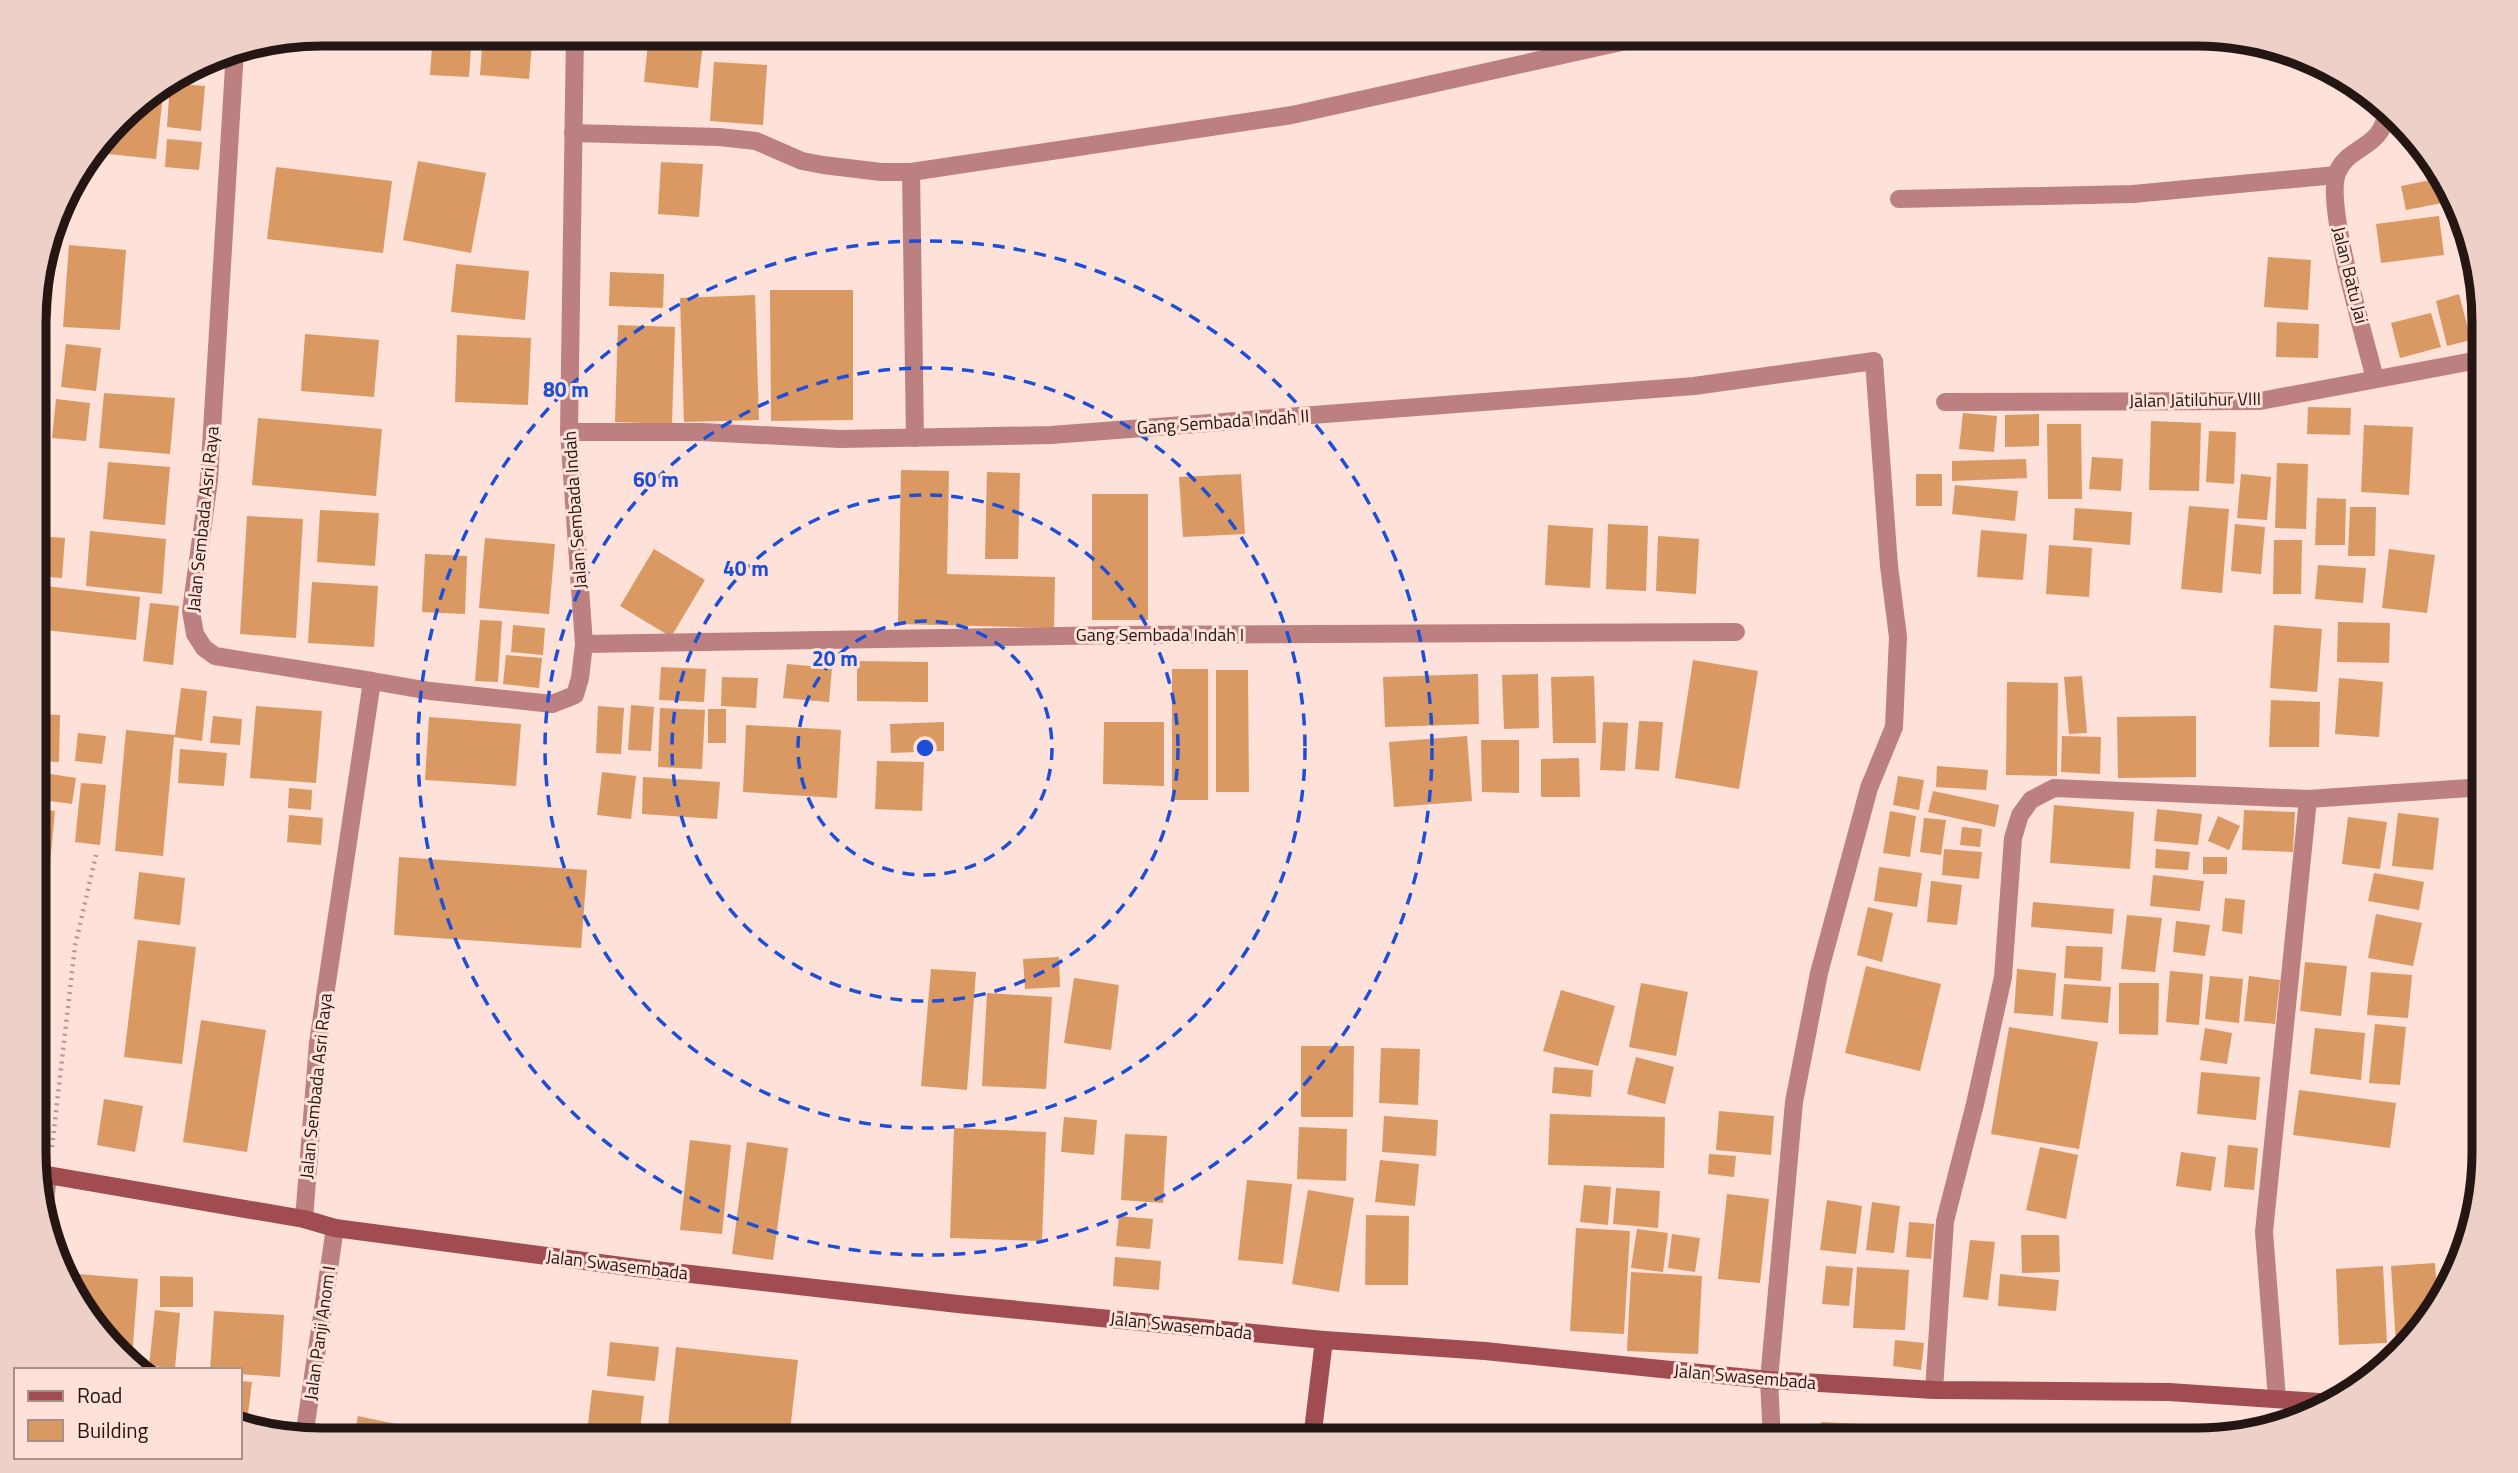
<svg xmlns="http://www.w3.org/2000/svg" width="2518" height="1473" font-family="'Titillium Web',sans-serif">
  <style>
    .building { fill: #da9863 }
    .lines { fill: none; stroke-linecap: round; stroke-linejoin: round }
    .path { stroke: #b19992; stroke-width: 4.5; stroke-dasharray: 2 5; stroke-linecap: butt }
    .street { stroke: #bc8081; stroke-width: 18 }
    .secondary { stroke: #a04c51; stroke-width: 18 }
    .ring { fill: none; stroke: #1d4ed8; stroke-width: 3.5; stroke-dasharray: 12 9 }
    .labels { text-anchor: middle; stroke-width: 6; stroke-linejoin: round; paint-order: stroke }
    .street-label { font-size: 18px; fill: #241713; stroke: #fee1d8 }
    .rim { fill: none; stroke: #241713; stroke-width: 9 }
    .centre { fill: #1d4ed8; stroke: #fee1d8; stroke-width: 3.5 }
    .ring-label { font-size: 21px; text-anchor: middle; font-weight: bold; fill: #1d4ed8; stroke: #fee1d8; stroke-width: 6; stroke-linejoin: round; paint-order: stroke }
  </style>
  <rect width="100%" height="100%" fill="#fee1d8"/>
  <g class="building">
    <polygon points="433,33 472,33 469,77 430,75"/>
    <polygon points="483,33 533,33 529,79 480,75"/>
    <polygon points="649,33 704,33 698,88 644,82"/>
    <polygon points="714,62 767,65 763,125 710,121"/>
    <polygon points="170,83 205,86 201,131 167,127"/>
    <polygon points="164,85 156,159 108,154 110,133 131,105"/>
    <polygon points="167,139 202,142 199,170 165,167"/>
    <polygon points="418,161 486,173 471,253 403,240"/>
    <polygon points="661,162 703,164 699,217 658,214"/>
    <polygon points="276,167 392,181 383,253 267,239"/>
    <polygon points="2446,177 2453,201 2406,210 2401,186"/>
    <polygon points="2439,216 2444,255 2381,263 2376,224"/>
    <polygon points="2462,231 2468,249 2464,250"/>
    <polygon points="69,245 126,250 120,330 63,327"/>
    <polygon points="46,251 55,252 51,317 36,316 36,285"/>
    <polygon points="2268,257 2311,260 2308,310 2264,307"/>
    <polygon points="456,264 529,271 525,320 451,312"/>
    <polygon points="610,272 664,274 663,308 609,306"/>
    <polygon points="770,290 853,290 853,420 771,421"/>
    <polygon points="2459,294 2471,340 2447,346 2436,301"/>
    <polygon points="755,295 759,420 684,422 680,298"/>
    <polygon points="2471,295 2482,295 2484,303 2484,346 2474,347"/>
    <polygon points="2431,313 2441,347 2400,358 2391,323"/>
    <polygon points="2277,322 2319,324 2318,358 2276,357"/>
    <polygon points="618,325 675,327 672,424 615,422"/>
    <polygon points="305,334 379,340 374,397 301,391"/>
    <polygon points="457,335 531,338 528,405 455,402"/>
    <polygon points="66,344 101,348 96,391 61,387"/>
    <polygon points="104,393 175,398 170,454 99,448"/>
    <polygon points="56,399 90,403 86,441 52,438"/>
    <polygon points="2308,407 2351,408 2350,435 2307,434"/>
    <polygon points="1963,413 1997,416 1994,452 1959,449"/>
    <polygon points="2039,414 2039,446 2005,447 2005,415"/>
    <polygon points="258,418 382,429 376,496 252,485"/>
    <polygon points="2151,421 2201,423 2199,491 2149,490"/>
    <polygon points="2047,424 2081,424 2082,499 2048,499"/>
    <polygon points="2364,425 2413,427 2409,495 2361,492"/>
    <polygon points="2209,431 2236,432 2234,484 2206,482"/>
    <polygon points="2092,457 2123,459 2121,491 2089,489"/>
    <polygon points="2026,459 2027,478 1952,481 1952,461"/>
    <polygon points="108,462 170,467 165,525 103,519"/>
    <polygon points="2277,463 2308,464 2306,529 2275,528"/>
    <polygon points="901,470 949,471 947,574 1055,577 1054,628 898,624"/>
    <polygon points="987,472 1020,473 1018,559 985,559"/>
    <polygon points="1241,474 1245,534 1183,537 1179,477"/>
    <rect x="1916" y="474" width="26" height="32"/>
    <polygon points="2241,474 2271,477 2267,520 2237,518"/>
    <polygon points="1955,485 2018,491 2015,521 1952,514"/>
    <rect x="1092" y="494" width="56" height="126"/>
    <polygon points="2317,498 2346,499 2345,545 2315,545"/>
    <polygon points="2189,506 2229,509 2222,593 2181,589"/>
    <polygon points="2350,507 2376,507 2375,556 2348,556"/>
    <polygon points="2075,508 2132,512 2130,545 2073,540"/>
    <polygon points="320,510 379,513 375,566 317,562"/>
    <polygon points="247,516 303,519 296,638 240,634"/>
    <polygon points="1608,524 1648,526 1646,591 1606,589"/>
    <polygon points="2235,524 2265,527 2261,574 2231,571"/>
    <polygon points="1548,525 1593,528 1590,588 1545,585"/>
    <polygon points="1981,530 2027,534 2023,580 1977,577"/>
    <polygon points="90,531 166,539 162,594 86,586"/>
    <polygon points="36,536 65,538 62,578 36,576"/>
    <polygon points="1658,536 1699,539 1696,594 1656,591"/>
    <polygon points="485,538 555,544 549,614 479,608"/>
    <polygon points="2274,540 2302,540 2301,594 2273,594"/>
    <polygon points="2049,545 2092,548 2089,597 2046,594"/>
    <polygon points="654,549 705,580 671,637 620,606"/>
    <polygon points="2389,549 2435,555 2427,613 2382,608"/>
    <polygon points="425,554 467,556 465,614 422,612"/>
    <polygon points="2318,565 2366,568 2363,603 2315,599"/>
    <polygon points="312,582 378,586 374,647 308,643"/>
    <polygon points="37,585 140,597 136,640 36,629"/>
    <polygon points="150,603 179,606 173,665 143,661"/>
    <polygon points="480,620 502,621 498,682 475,681"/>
    <polygon points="2338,622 2390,623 2389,663 2337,662"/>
    <polygon points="513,625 545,628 543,655 511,652"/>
    <polygon points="2274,625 2322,629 2317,692 2270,688"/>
    <polygon points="506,655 542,658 539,688 503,684"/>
    <polygon points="1693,660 1758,671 1739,789 1675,778"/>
    <polygon points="857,661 928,662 928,702 857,701"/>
    <polygon points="787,664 832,668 829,702 783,698"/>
    <polygon points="661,667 706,669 704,702 659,700"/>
    <rect x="1172" y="669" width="36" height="131"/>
    <polygon points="1216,670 1248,670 1249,792 1216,792"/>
    <polygon points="1478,674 1479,724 1385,727 1383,677"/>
    <polygon points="1538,674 1539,728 1504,729 1502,675"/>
    <polygon points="1594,676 1596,743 1553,743 1551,677"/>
    <polygon points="2082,676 2087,733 2069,734 2064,677"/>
    <polygon points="722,677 758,678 756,708 721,706"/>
    <polygon points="2339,678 2383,682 2379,737 2335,734"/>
    <polygon points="2007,682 2058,683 2057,776 2006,775"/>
    <polygon points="181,688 207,691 202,741 174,737 163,856 115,851 126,730 175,735"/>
    <polygon points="2271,700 2320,702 2319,747 2269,747"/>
    <polygon points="631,705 654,707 651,751 628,750"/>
    <polygon points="256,706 322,711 316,783 250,778"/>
    <polygon points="598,706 624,708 621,754 596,753"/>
    <polygon points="660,708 705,710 702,769 658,767"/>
    <rect x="708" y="709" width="18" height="34"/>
    <polygon points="36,714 60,715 59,762 36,761"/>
    <polygon points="213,716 242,719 240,745 210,743"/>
    <polygon points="2196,716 2196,777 2118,778 2117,717"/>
    <polygon points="429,717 521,724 516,786 425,780"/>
    <polygon points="1639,721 1663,722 1659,771 1635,769"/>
    <polygon points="944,722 944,751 891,753 890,724"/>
    <polygon points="1104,722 1164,722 1164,786 1103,784"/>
    <polygon points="1603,722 1628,723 1625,771 1600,770"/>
    <polygon points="746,725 841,730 837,798 743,792"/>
    <polygon points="78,733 106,736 102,764 75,761"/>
    <polygon points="1467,736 1472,801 1394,807 1389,742"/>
    <polygon points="2062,736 2101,737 2100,774 2061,772"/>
    <polygon points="1481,740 1519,740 1519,793 1482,792"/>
    <polygon points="180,749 227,753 224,786 178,783"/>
    <polygon points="1579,758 1580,797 1541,797 1541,759"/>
    <polygon points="877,761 924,762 922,811 875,809"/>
    <polygon points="1937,766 1988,770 1986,790 1936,787"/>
    <polygon points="38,772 76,778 72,804 36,799"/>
    <polygon points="602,772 636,776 631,819 597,815"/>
    <polygon points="1898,776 1924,780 1919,810 1893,805"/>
    <polygon points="643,777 720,782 717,819 642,814"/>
    <polygon points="81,783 106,785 100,845 75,842"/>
    <polygon points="289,788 312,790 311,810 288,808"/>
    <polygon points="1933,791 1999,805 1995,827 1928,812"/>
    <polygon points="2054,805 2134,812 2130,869 2050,863"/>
    <polygon points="36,809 55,811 50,863 36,862"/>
    <polygon points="2157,809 2202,814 2198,845 2154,841"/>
    <polygon points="2244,810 2295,812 2293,852 2242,850"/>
    <polygon points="1890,811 1916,816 1910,857 1883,853"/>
    <polygon points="2398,813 2439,818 2433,870 2392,866"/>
    <polygon points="289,815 323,818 321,845 287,842"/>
    <polygon points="2218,816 2240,826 2229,850 2208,841"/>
    <polygon points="2348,817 2387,822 2380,869 2342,864"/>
    <polygon points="1924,818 1946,820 1941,855 1920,852"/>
    <polygon points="1962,827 1982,829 1980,847 1960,845"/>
    <polygon points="1944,849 1982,852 1979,879 1942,875"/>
    <polygon points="2156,849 2190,852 2188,870 2155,868"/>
    <polygon points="399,857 587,870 581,948 394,935"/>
    <rect x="2203" y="857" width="24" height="17"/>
    <polygon points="1879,867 1922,873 1917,907 1874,901"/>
    <polygon points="139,872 185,878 180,925 134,919"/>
    <polygon points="2374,873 2424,882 2419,910 2368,901"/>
    <polygon points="2153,875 2204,881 2200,911 2150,906"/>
    <polygon points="1931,881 1962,885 1957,925 1927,922"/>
    <polygon points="2225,898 2245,900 2242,934 2222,931"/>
    <polygon points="2033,902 2114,909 2112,934 2031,927"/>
    <polygon points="1868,907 1893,913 1882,962 1857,955"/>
    <polygon points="2376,914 2422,923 2413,966 2368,958"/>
    <polygon points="2127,915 2162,918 2155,972 2121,969"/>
    <polygon points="2176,921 2210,925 2205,956 2173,952"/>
    <polygon points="138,940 196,947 182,1064 124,1057"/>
    <polygon points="2066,946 2103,947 2101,981 2064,978"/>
    <polygon points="36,952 40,952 38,984 36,984"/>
    <polygon points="1059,957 1060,987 1025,989 1023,959"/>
    <polygon points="2305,962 2347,966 2341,1016 2300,1011"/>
    <polygon points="1866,966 1941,984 1920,1071 1845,1053"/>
    <polygon points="931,969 976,972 967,1090 921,1086"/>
    <polygon points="2017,969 2056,973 2053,1016 2014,1013"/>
    <polygon points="2170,971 2203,974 2199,1025 2166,1022"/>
    <polygon points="2371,972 2412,975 2408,1018 2367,1015"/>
    <polygon points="2210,976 2243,979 2239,1023 2205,1019"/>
    <polygon points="2249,976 2280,980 2275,1024 2244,1021"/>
    <polygon points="1074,978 1119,985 1111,1050 1064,1043"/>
    <polygon points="1641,983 1688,992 1676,1056 1629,1047"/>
    <polygon points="2119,983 2159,983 2158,1035 2119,1034"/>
    <polygon points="2064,984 2111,987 2108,1023 2061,1019"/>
    <polygon points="1561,990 1615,1006 1598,1066 1543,1051"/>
    <polygon points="987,993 1052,997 1046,1089 982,1086"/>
    <polygon points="201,1020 266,1030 247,1152 183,1142"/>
    <polygon points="2375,1024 2406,1027 2400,1085 2369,1083"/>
    <polygon points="2009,1027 2098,1042 2079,1149 1991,1134"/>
    <polygon points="2205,1028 2232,1033 2227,1064 2200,1060"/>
    <polygon points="2315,1028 2365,1033 2361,1080 2310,1074"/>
    <polygon points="1301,1046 1354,1046 1353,1117 1301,1117"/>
    <polygon points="1381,1048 1420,1049 1418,1105 1379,1103"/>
    <polygon points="1636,1057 1674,1067 1665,1104 1627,1094"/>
    <polygon points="1554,1067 1593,1070 1591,1097 1552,1093"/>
    <polygon points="2201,1072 2260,1077 2256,1120 2197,1114"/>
    <polygon points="2299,1090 2396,1103 2390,1148 2293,1135"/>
    <polygon points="104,1099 143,1106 135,1152 97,1145"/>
    <polygon points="1719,1111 1774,1116 1771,1155 1716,1150"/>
    <polygon points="1550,1114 1665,1117 1664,1168 1548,1165"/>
    <polygon points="1384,1116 1438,1120 1436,1156 1382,1152"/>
    <polygon points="1064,1117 1097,1120 1094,1155 1061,1152"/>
    <polygon points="1299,1127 1347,1129 1346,1181 1297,1179"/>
    <polygon points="954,1128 1046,1132 1042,1241 950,1238"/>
    <polygon points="1125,1134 1167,1136 1163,1203 1121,1200"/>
    <polygon points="690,1140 731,1145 722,1234 680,1230"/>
    <polygon points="747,1142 788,1148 773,1260 732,1254"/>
    <polygon points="2228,1145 2258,1148 2254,1190 2224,1187"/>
    <polygon points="2040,1147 2078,1155 2066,1219 2026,1210"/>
    <polygon points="2181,1152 2216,1157 2211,1191 2176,1186"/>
    <polygon points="1709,1154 1736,1156 1734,1177 1708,1174"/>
    <polygon points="1380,1160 1419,1164 1415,1206 1375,1202"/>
    <polygon points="1247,1180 1292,1184 1283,1264 1238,1260"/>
    <polygon points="1584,1185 1611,1187 1608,1225 1580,1222"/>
    <polygon points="1616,1188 1660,1191 1658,1228 1613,1224"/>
    <polygon points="1308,1190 1354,1198 1339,1292 1292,1284"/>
    <polygon points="1727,1194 1769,1199 1760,1283 1718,1279"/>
    <polygon points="1827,1200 1862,1206 1856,1254 1820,1250"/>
    <polygon points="1872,1202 1900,1206 1894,1253 1866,1250"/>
    <polygon points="1366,1215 1409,1216 1408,1285 1365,1285"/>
    <polygon points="1119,1216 1153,1219 1150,1249 1116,1246"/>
    <polygon points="1909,1222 1934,1224 1931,1259 1906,1257"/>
    <polygon points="1576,1228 1630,1231 1624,1334 1570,1331"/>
    <polygon points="1637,1229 1668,1233 1663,1272 1631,1268"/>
    <polygon points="1672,1234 1700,1238 1695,1272 1668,1268"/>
    <polygon points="2021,1235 2059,1235 2060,1272 2022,1273"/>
    <polygon points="1970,1240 1995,1242 1988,1300 1963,1297"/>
    <polygon points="1115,1257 1161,1261 1159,1290 1113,1286"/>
    <polygon points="2456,1261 2448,1288 2447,1262"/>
    <polygon points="2435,1263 2438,1306 2410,1342 2396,1343 2391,1266"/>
    <polygon points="1826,1266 1853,1268 1849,1306 1822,1304"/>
    <polygon points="2383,1266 2387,1343 2339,1345 2336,1269"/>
    <polygon points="1857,1267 1909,1270 1905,1330 1853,1328"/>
    <polygon points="1631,1272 1702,1276 1698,1354 1627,1351"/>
    <polygon points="67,1273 138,1279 132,1358 82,1311"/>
    <polygon points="2000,1274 2059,1280 2056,1311 1998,1306"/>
    <polygon points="160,1276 193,1277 193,1307 160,1307"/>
    <polygon points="155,1310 180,1313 175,1368 149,1366"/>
    <polygon points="214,1311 284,1315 280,1377 240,1374 240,1370 210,1370"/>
    <polygon points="1895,1340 1924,1343 1921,1370 1893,1366"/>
    <polygon points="610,1342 659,1347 655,1381 607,1376"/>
    <polygon points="676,1347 798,1360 789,1440 701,1440 667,1436"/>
    <polygon points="240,1381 252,1382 248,1414 240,1413"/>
    <polygon points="592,1390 644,1396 639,1439 587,1433"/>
    <polygon points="358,1416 415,1428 412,1440 353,1440"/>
    <polygon points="1821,1422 1861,1424 1860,1439 1820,1439"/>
    <polygon points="425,1435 461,1438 460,1440 424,1440"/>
  </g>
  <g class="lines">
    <polyline class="path" points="52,1147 75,946 96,855"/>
    <g class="street">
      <polyline points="235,50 209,480 191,611 195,634 204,648 215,656 372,681 318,1043 304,1219"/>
      <polyline points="573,133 719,137 756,141 802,161 823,165 881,172 911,172 1292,115 1662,33"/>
      <polyline points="911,172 915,438"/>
      <polyline points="1899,199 2133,194 2336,175"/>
      <polyline points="2481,359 2481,627 2484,639"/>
      <path d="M2375 379C2365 338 2325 207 2337 173 2348 144 2385 150 2387 107"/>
      <polyline points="1945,402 2260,401 2484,359"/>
      <polyline points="569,432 702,432 840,439 1051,435 1694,386 1874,361 1889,566 1898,637 1894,727 1869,788 1819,973 1794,1102 1769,1380 1772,1439"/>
      <polyline points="584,644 1118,635 1736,632"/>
      <polyline points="372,681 430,691 552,704 575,695 580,678 584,644 569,432 575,33"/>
      <polyline points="44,1210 48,1176"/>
      <polyline points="1934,1390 1945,1221 1975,1104 2003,977 2013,838 2020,815 2031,800 2054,788 2308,799 2484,787"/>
      <polyline points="2277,1399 2264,1232 2308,799"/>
      <polyline points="304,1437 335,1228"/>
    </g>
    <g class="secondary">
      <polyline points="36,1173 304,1219 335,1228 637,1268 958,1304 1324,1340 1485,1351 1769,1380 1934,1390 2169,1392 2334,1403"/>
      <polyline points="1312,1439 1324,1340"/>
    </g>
  </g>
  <g class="ring">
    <circle cx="925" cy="748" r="127"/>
    <circle cx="925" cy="748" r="253"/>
    <circle cx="925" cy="748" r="380"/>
    <circle cx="925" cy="748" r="507"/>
  </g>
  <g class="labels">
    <g class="street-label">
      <text transform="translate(2350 275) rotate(76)" y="6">Jalan Batu Jai</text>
      <text transform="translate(2195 400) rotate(-1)" y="6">Jalan Jatiluhur VIII</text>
      <text transform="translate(1223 422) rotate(-4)" y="6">Gang Sembada Indah II</text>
      <text transform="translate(575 510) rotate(-94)" y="6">Jalan Sembada Indah</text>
      <text transform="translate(203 519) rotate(-84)" y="6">Jalan Sembada Asri Raya</text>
      <text x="1160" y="641">Gang Sembada Indah I</text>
      <text transform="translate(316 1086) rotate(-84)" y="6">Jalan Sembada Asri Raya</text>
      <text transform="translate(617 1265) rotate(7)" y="6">Jalan Swasembada</text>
      <text transform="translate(1181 1326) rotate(6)" y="6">Jalan Swasembada</text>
      <text transform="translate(320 1333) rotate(-82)" y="6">Jalan Panji Anom I</text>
      <text transform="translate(1745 1377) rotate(5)" y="6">Jalan Swasembada</text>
    </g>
  </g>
  <path d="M0 0H2518V1473H0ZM322 46H2196A276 276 0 0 1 2472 322V1152A276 276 0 0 1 2196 1428H322A276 276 0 0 1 46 1152V322A276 276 0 0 1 322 46Z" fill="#edd1c8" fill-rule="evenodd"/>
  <path class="rim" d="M322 46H2196A276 276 0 0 1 2472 322V1152A276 276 0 0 1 2196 1428H322A276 276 0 0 1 46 1152V322A276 276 0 0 1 322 46Z"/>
  <circle cx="925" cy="748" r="10" class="centre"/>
  <g class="ring-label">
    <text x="566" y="397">80 m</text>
    <text x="656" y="487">60 m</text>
    <text x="746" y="576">40 m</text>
    <text x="835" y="666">20 m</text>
  </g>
  <rect x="14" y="1368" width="228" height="91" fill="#fee1d8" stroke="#a79089" stroke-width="2"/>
  <rect x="28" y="1391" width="35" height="10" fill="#a04c51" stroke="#a79089" stroke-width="2"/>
  <text x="77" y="1403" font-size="21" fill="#241713">Road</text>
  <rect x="28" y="1420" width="35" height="21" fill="#da9863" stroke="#a79089" stroke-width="2"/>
  <text x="77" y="1438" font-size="21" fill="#241713">Building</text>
</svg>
